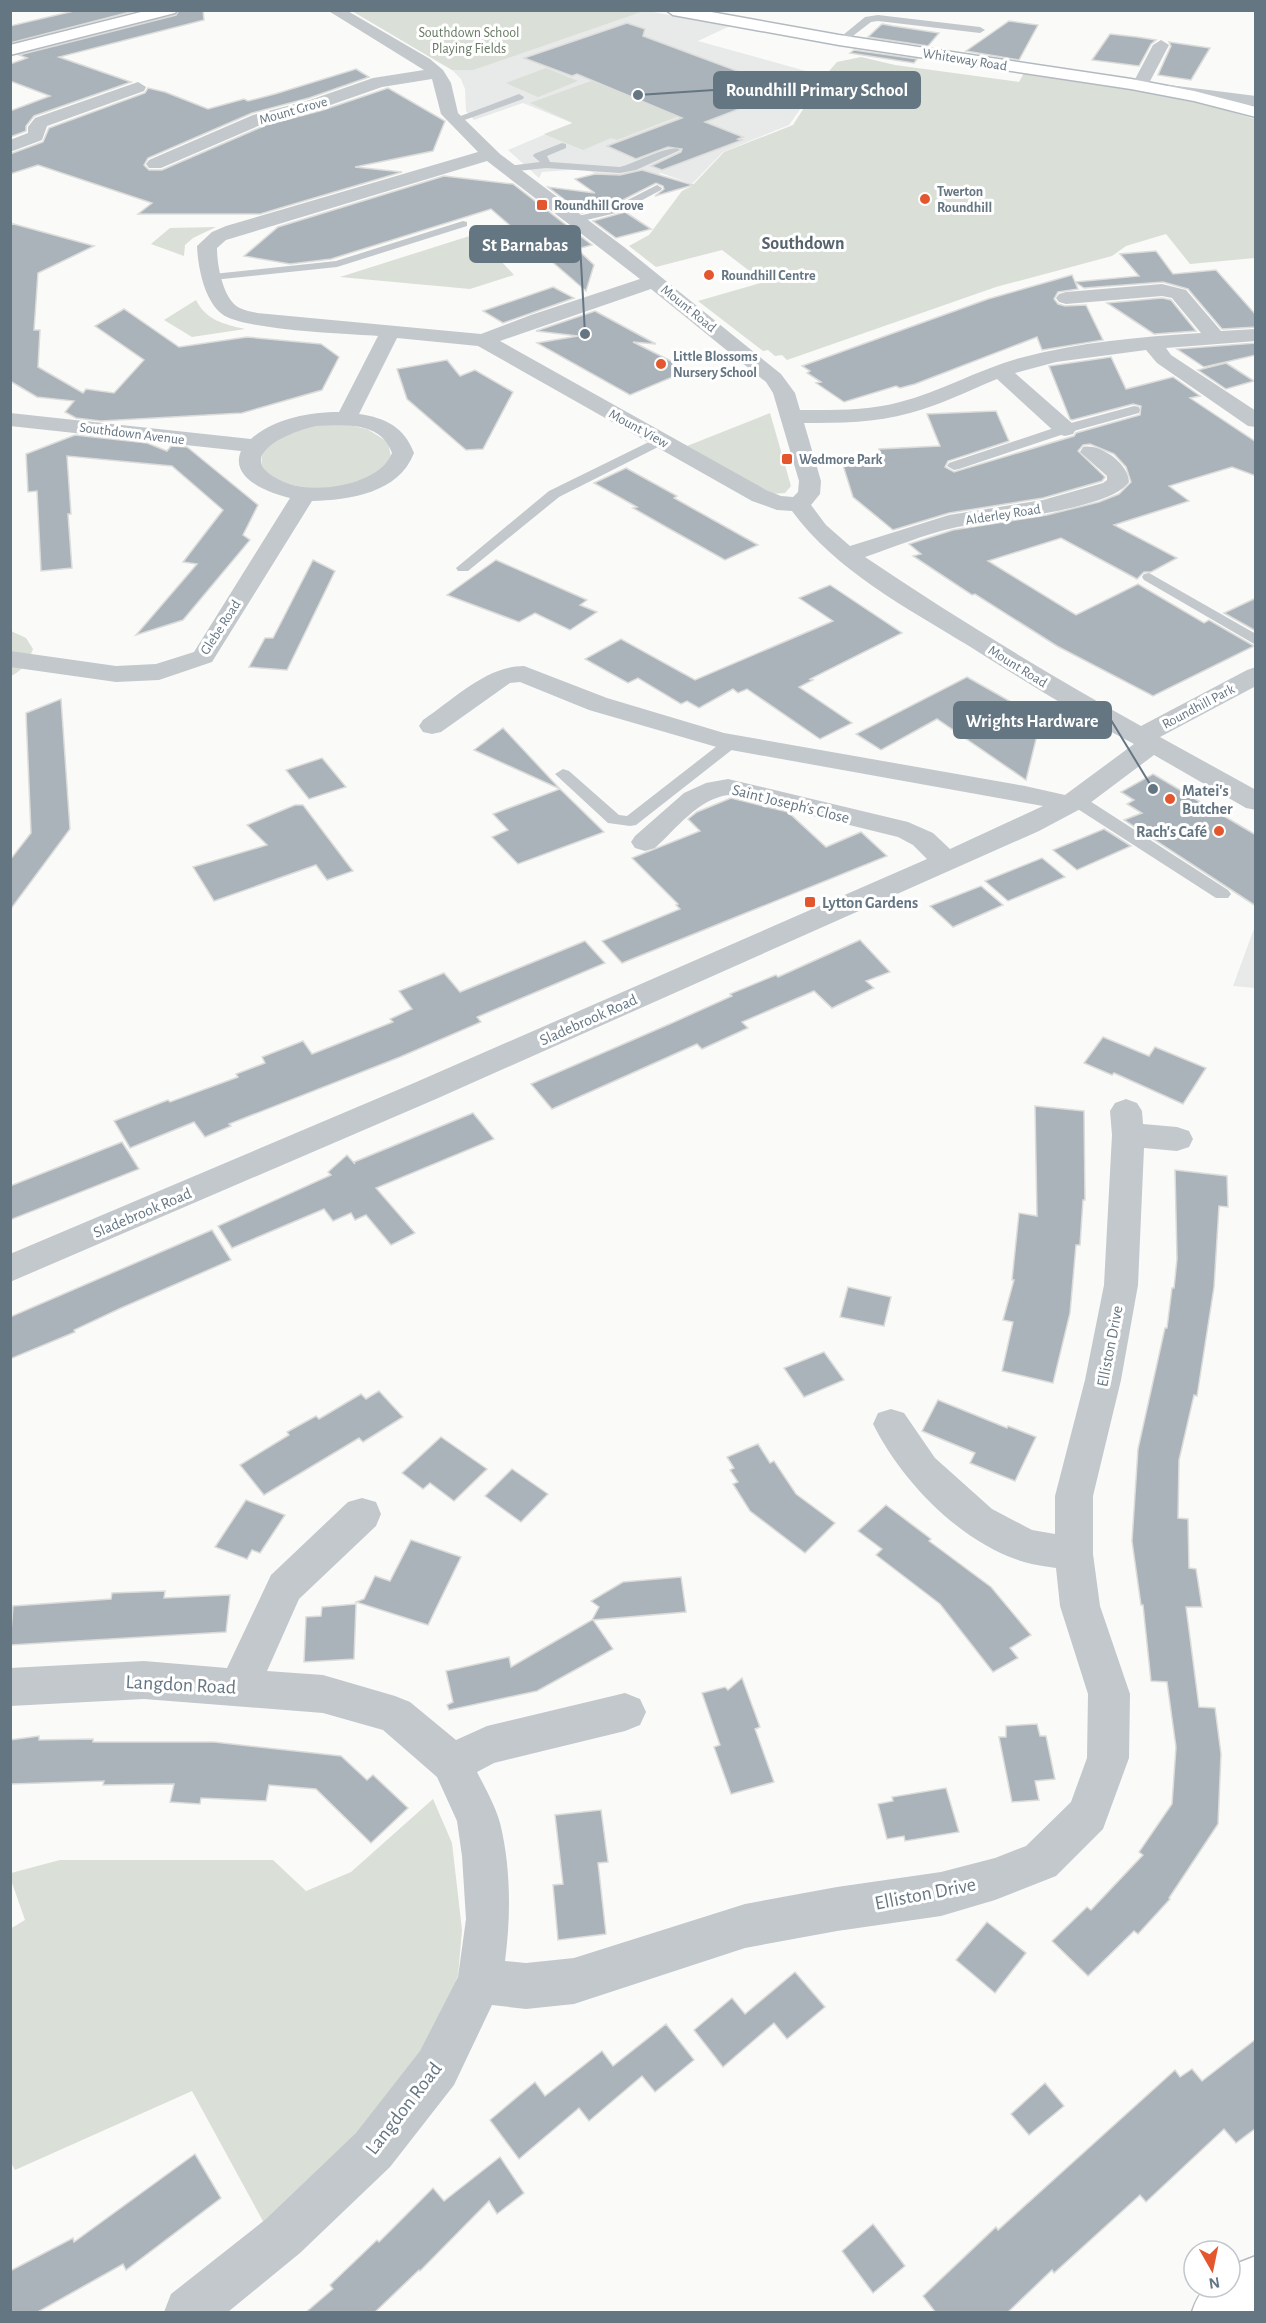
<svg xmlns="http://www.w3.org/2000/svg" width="1266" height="2323" font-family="'Alegreya Sans',sans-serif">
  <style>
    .built { fill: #e8e9e9 }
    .green { fill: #dadfd7 }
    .building { fill: #aab3b9; stroke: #dcdcda; stroke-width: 1.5 }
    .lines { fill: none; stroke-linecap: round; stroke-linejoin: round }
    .secondary-casing { stroke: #b3babf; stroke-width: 3 }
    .lane { fill: #c3c8cc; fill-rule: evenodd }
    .street { fill: #c3c8cc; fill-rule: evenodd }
    .secondary { fill: #fff; fill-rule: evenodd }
    .poi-dot { fill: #e4572e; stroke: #fff; stroke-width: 2 }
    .labels { text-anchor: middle; stroke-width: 6; stroke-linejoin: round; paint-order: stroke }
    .far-park-label { font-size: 14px; fill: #687a64; stroke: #fff }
    .far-street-label { font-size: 14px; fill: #657683; stroke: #fff }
    .far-poi-label { font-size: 14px; font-weight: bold; fill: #657683; stroke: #fff; text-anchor: start }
    .poi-label { font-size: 16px; font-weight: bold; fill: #657683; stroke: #fff; text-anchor: start }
    .street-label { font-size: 16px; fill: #657683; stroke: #fff }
    .far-district-label { font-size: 18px; font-weight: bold; fill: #57646e; stroke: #fff }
    .near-street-label { font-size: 20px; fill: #657683; stroke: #fff }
    .leader { fill: none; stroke: #657683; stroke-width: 2 }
    .callout-dot { fill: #657683; stroke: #fff; stroke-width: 2 }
    .callout { fill: #657683; stroke: #657683; stroke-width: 2 }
    .callout-label { font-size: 18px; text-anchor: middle; font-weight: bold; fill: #fff }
  </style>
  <rect width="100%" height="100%" fill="#fafaf8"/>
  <g class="built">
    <polygon points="352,11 648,11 730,26 698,41 824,76 789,125 723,152 692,184 661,173 632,186 583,169 542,172 539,178 508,150 572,123 523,103 474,120 466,111 465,89 461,79 452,70"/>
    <polygon points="1255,926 1255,988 1233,986"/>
  </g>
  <g class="green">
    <polygon points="352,11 644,11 473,70 452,70"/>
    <path d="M861 57 895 65 1019 82 1024 73C1102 84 1179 95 1255 119V258L1190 264 1166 234 1126 246 1112 256 996 287 787 360 782 355 775 356 768 350 763 351 698 301 764 282 722 250 656 267 629 246 649 235 682 191 692 186 724 152 793 125 823 78 837 62Z"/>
    <polygon points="546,68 578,81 538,97 506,83"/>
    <polygon points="591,81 679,116 617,140 611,138 583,150 544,134 573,123 530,103"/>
    <polygon points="216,227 193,238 185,245 184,256 151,244 170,228"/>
    <polygon points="476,234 514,275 470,289 340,277"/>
    <path d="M196 300C206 320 223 324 245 329L192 337 164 320Z"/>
    <polygon points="770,413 791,486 785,493 772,494 687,446"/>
    <path d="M344 424 367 429 388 442 391 457C383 469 371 477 358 482 334 492 280 491 264 469 260 463 262 457 263 451 293 427 306 425 344 424Z"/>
    <path d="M11 631 26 638 33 649C28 662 23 670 11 676Z"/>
    <polygon points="433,1799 452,1843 462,1930 458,1976 436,2031 358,2144 264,2223 192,2091 15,2170 10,2161 10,1929 25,1920 11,1880 11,1873 60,1860 273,1860 306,1891 351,1872"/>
  </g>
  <g class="building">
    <polygon points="78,10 138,10 10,43 10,26"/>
    <polygon points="179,10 203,10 204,20 59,57 131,82 34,116 26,126 26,131 10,137 10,111 50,96 10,81 10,64 27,58 19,55 176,15"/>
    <polygon points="1009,21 1038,25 1019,60 966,51"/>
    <polygon points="627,23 645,29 643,36 788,90 705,122 743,137 738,139 742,140 662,170 651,166 681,152 682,149 668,147 636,159 607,146 682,118 577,74 572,76 524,58"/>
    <polygon points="882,24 893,26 939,33 928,46 868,37"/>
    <polygon points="1110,34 1137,37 1156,40 1151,44 1139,66 1092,60"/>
    <polygon points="1169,42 1210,48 1191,80 1158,75 1171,46"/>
    <polygon points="854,50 917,59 914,63 850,53"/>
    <polygon points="356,69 369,77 309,98 252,113 148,158 144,165 149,170 162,170 266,125 323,110 388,88 445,121 433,151 355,167 402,172 260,214 138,214 152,203 38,165 10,174 10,154 43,142 49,128 145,93 148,88 165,92 208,109 244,99 248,101 275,94"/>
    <polygon points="642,170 693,185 655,196 664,189 663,186 656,183 611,206 582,213 548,187 595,193 575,179 595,174 620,175"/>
    <polygon points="444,176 513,184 592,245 577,249 594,265 586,291 491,209 331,259 290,264 244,256 278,227"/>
    <polygon points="625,212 651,229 616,238 593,221"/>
    <polygon points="10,223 94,246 38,273 34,330 40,330 38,367 83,393 86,389 114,393 144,360 95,326 124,309 179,347 247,337 321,344 339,357 322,390 242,413 101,421 76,418 65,412 74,401 37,397 10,381"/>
    <polygon points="1156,251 1173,274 1216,270 1256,315 1256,327 1222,329 1188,289 1163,282 1084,288 1075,282 1078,289 1058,292 1054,299 1058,304 1065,306 1086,305 1103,340 1042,350 1037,337 915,384 900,388 896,386 844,402 816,383 821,382 807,373 810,371 802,366 988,299 1072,275 1075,282 1139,276 1120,254"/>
    <polygon points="553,287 574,298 503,323 483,311"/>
    <polygon points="1162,298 1171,300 1196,331 1154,334 1107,303"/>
    <polygon points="595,311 656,344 633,342 689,370 630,395 537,343 578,336 536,331"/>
    <polygon points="1256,343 1256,355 1204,367 1177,349"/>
    <polygon points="1111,357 1126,389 1173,377 1200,396 1190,398 1256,442 1256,476 1232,467 1169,486 1189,501 1114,525 1177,558 1151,572 1144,572 1137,579 1061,538 988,561 1076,615 1138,584 1204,623 1209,620 1254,646 1153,696 1057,646 975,594 972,595 913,556 921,554 909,544 953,530 1047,515 1099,502 1119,494 1131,482 1126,467 1114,454 1090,444 1083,445 1078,451 1105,477 1102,481 1043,498 949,513 893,530 853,497 841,459 881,457 879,449 940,446 927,414 996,411 1009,441 948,461 945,467 954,472 1074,436 1076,433 1140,415 1141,406 1133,404 1072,420 1070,419 1049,366"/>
    <polygon points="447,360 460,376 475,370 513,392 483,449 466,450 407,399 397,369"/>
    <polygon points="1226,363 1254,381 1226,389 1198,370"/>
    <polygon points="75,435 147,443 167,451 171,446 187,447 258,505 243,535 250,540 183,620 136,635 197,564 183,562 223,510 172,466 67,456 71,514 68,514 72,568 41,571 37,491 28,492 26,454"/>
    <polygon points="626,468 677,496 674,498 758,545 725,560 668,528 633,508 637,507 594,483"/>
    <polygon points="313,560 335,571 287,670 249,667 265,638 273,638"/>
    <polygon points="496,560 587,600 580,605 597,612 570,630 535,613 519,622 447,595"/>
    <polygon points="830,585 902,633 810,679 813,680 799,687 852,723 820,739 747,689 738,693 733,689 699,708 687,701 681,704 638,678 628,683 585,659 621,639 695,680 833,621 799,598"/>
    <polygon points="1256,598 1256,631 1224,613"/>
    <polygon points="967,677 1041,719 1026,780 937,719 881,750 856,734"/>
    <polygon points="61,699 70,829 10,910 10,860 31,833 26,713"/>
    <polygon points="503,728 560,789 604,832 518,864 492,837 508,830 493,814 560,789 474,750"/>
    <polygon points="322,758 346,787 309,799 286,770"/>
    <polygon points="1153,774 1256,835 1256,906 1124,820 1142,813 1127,804 1134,800 1121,792"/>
    <polygon points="731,798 788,812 826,847 861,832 887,856 622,963 602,941 680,909 676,905 678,904 632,858 700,831 688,819 697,812"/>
    <polygon points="295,805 303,805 353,871 327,880 316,865 214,901 193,867 267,845 247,825"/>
    <polygon points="1104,829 1131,846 1077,870 1053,850"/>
    <polygon points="1042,858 1065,877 1008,901 985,881"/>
    <polygon points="981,886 1003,905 953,927 930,906"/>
    <polygon points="860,940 890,972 866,981 874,988 832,1008 814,991 742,1022 748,1028 702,1049 697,1044 552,1109 531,1084 672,1023 732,996 730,994 776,975 778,977"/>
    <polygon points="585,941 605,963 477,1017 481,1022 400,1057 229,1124 231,1126 205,1137 194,1122 130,1148 114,1121 168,1100 170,1102 238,1077 236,1074 265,1063 262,1057 303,1041 312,1054 393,1022 390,1019 412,1009 399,991 444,973 460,992"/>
    <polygon points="1103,1037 1149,1056 1155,1047 1206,1068 1183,1104 1114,1073 1112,1075 1084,1063"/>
    <polygon points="1035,1106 1084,1111 1085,1200 1083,1200 1080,1245 1076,1245 1070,1313 1053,1383 1002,1371 1013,1322 1003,1320 1014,1280 1012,1280 1019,1213 1037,1216"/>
    <polygon points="473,1113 494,1139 376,1188 415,1233 391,1245 366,1215 355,1220 351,1213 333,1221 324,1209 232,1248 218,1226 331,1175 328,1172 347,1155 355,1164 354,1162"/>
    <polygon points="122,1142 139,1169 10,1220 10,1186"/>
    <polygon points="1175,1170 1227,1176 1228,1207 1219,1206 1214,1287 1197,1396 1194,1395 1179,1460 1178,1518 1188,1519 1189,1568 1196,1569 1202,1607 1186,1607 1199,1707 1215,1708 1221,1754 1218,1824 1169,1898 1170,1899 1138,1934 1134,1931 1088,1976 1052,1941 1087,1907 1091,1910 1143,1855 1139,1852 1172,1804 1176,1747 1167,1682 1151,1681 1143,1605 1141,1605 1132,1541 1138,1449 1165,1328 1167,1328 1172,1288 1174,1288 1177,1259"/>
    <polygon points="212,1230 231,1260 121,1308 74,1330 75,1332 10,1359 10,1317"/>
    <polygon points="848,1287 891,1297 884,1326 840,1317"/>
    <polygon points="824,1352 844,1380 804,1397 784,1368"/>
    <polygon points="379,1391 403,1417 363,1442 359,1438 264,1495 240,1465 289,1435 287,1432 316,1416 319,1419 361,1394 366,1399"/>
    <polygon points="938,1400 1007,1428 1008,1426 1036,1437 1015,1481 970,1463 975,1453 922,1431"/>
    <polygon points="441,1437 487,1469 454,1501 430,1483 423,1489 402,1473"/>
    <polygon points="758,1444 770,1463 774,1461 796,1494 835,1523 805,1553 750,1511 733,1484 738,1482 730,1470 734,1468 727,1457"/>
    <polygon points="512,1469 548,1494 521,1522 485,1496"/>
    <polygon points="246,1500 285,1515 260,1553 252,1550 247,1559 215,1547"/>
    <polygon points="886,1505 931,1539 929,1541 991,1587 1031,1635 1010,1648 1018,1658 993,1672 940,1604 876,1555 882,1549 858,1531"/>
    <polygon points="411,1540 461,1557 428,1625 356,1602 364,1599 375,1576 390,1581"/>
    <polygon points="681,1577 686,1612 593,1620 613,1649 537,1691 449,1710 447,1705 453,1702 446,1671 509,1657 511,1667 592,1620 599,1607 591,1601 623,1582"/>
    <polygon points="165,1591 164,1598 230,1595 226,1632 10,1645 13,1606 111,1599 112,1593"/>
    <polygon points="356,1604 354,1659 304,1662 306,1617 321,1616 322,1607"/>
    <polygon points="742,1678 760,1727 755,1729 774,1782 731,1794 714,1747 720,1745 702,1693 725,1687 728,1690"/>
    <polygon points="1037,1724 1040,1736 1046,1736 1055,1779 1035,1781 1039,1800 1012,1802 999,1737 1006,1737 1006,1726"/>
    <polygon points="39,1736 39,1740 93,1739 93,1742 214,1742 341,1756 367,1780 373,1775 408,1808 371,1843 316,1789 269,1785 266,1801 201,1798 200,1804 170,1802 174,1784 103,1785 104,1781 10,1784 10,1740"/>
    <polygon points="946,1788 959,1832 905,1841 904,1836 887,1839 878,1804 893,1801 892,1797"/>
    <polygon points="601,1810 608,1862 598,1863 606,1934 558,1940 553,1885 563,1884 555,1815"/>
    <polygon points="987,1922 1026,1953 995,1993 956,1960"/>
    <polygon points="795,1972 825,2007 787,2039 774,2023 723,2067 694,2030 732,1998 745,2014"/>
    <polygon points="666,2024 694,2060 655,2092 642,2076 589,2121 579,2108 519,2159 490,2120 535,2082 545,2096 602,2051 613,2066"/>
    <polygon points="1256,2039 1256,2128 1236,2143 1224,2129 1146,2202 1140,2195 1054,2273 1052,2270 1007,2313 936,2313 923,2296 996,2227 998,2230 1175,2070 1180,2077 1192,2069 1202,2081"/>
    <polygon points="1045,2083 1064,2106 1029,2135 1011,2114"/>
    <polygon points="195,2154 221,2198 126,2270 123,2264 36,2313 10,2313 10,2271 73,2238 74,2242"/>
    <polygon points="500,2157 524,2193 497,2214 489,2201 420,2271 419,2270 374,2313 305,2313 333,2289 330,2285 377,2240 379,2242 433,2188 444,2201"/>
    <polygon points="873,2224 905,2266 873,2293 842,2251"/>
  </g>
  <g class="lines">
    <g class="secondary-casing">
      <g id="secondary">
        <polygon points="149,10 177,10 175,13 10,55 10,45"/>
        <polygon points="666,10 700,10 839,35 1131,79 1194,91 1256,107 1256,117 1194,101 1131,89 839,45 673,15"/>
        <path d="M1256 2256V2312H1192C1200 2288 1205 2287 1230 2287V2270L1238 2263Z"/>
      </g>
    </g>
    <g class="lane">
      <polygon points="878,15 980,27 985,30 980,33 878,21 871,22 845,42 837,40 865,17"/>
      <polygon points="519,94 524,97 523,99 459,122 450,120"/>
      <path d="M562 143 566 144V148L547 156 550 162 620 167C634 164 671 143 680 150L636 170 620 173 546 168 508 172 503 169 508 166 540 162 533 156 534 154Z"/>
      <polygon points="657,185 662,188 661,190 620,212 574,223 568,220 570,218 612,208"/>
      <polygon points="463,221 467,222 467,226 337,267 213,280 207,277 213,274 336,261"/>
      <polygon points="1134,406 1139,407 1140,410 1139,413 1070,432 959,469 954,470 947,466 949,463 1060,426"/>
      <polygon points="661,436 668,440 666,443 559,497 468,571 458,571 456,568 549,491"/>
      <polygon points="1149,573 1256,634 1256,645 1144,580 1142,577 1144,574"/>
      <polygon points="732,737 738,739 740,742 738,745 636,825 630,826 608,823 555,774 563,769 569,771 619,815 627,816 726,739"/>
      <polygon points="1076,795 1082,796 1228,890 1231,894 1228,898 1216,898 1070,804 1068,800"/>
    </g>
    <g class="street">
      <path d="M327 10H346L430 59 443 70 451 83 458 113 500 154 624 247 781 374 795 393 800 410C833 410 868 411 900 402 941 392 979 369 1020 358 1079 342 1140 337 1201 333L1172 298 1162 296 1066 304 1059 302 1056 298 1059 294 1066 292 1162 284 1186 290 1221 331 1256 329V341L1166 348 1171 355 1256 411V427L1248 426 1157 363 1146 350 1056 362 1015 373 1073 424 1076 429 1073 434 1065 436 1057 434 997 379C968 391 940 405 910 413 875 423 840 423 804 423L821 481 820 494 811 505 826 525 850 546 949 515 1043 500 1103 483 1107 480V476L1080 452 1083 447C1100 443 1129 464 1129 482 1109 511 989 520 953 528 923 535 894 547 865 557 954 617 1046 673 1141 726L1247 670 1256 667V686L1160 737 1256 790V810L1246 808 1154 755 1086 806 1039 831 436 1099 10 1282V1254L414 1083 927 859 913 845 898 837 728 795C698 799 676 829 655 848L645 851 635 848 631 842 635 836 684 793 706 783 728 779 908 822 933 833 950 849 1043 806 720 748 589 710 520 682 510 683 441 732 432 734 423 732 419 726 423 720C453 700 486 666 524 666L607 698 724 733 1025 786 1065 795 1134 744C1078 715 1023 680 969 646 907 608 836 571 792 511L777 510 752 501 478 346 397 338 359 414C386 418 404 427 414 453 399 493 349 500 312 501L212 662 159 680 116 682 10 667V651L116 666 156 664 194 652 290 498C270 493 229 479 241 451L10 426V413L251 439C273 419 309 412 339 412L378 336C347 334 242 330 222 314 204 300 198 267 197 246L212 232 226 226 478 152 441 114 432 79 382 87 322 108 265 123 161 168H149L146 164 149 160 253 115 310 100 373 78 424 70ZM487 161 640 279 531 315 481 334 257 313C249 311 240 310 234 304 222 292 217 264 217 248L226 240ZM651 289 766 382 773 393 799 481 798 492 793 497 781 496 768 491 500 341ZM316 426C344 425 381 421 392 453 379 486 313 495 284 482 228 458 288 432 316 426Z"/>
      <polygon points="1161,40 1169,45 1148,85 1146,89 1134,89 1132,85 1153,45"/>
      <polygon points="138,82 146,87 144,91 47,126 42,140 10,152 10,140 28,133 28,127 35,118"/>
      <polygon points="1169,85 1256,96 1256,106 1163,94 1161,90"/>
      <path d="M1126 1099 1137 1103 1142 1111 1143 1124 1177 1127 1189 1131 1193 1139 1189 1147 1177 1151 1144 1148 1138 1285 1121 1380 1093 1496V1554L1100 1606 1130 1694 1129 1758 1103 1829 1056 1876 995 1900 941 1916 837 1931 745 1948 574 2004 526 2009 492 2005 454 2085 390 2167 300 2253 228 2312H164L171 2294 266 2219 356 2133 420 2051 458 1977 466 1919 462 1856 457 1821 437 1777 383 1730 323 1713 144 1699 10 1706V1668L144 1661 227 1668 271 1575 348 1502 362 1498 376 1502 381 1514 376 1526 299 1599 267 1671 323 1675 395 1696 410 1702 456 1740 487 1726 625 1693 640 1699 646 1712 640 1725 625 1731 494 1763 477 1772C485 1788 495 1805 500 1823 511 1867 511 1916 505 1961L526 1963 574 1958 745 1904 837 1887 941 1872 995 1858 1026 1846 1071 1802 1087 1758 1088 1694 1060 1606 1056 1568C1045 1566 1034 1565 1024 1562 961 1543 902 1482 873 1424L878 1413 891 1409 904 1413 935 1458 992 1509 1032 1530 1055 1534V1496L1085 1380 1104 1285 1112 1135 1110 1111 1115 1103Z"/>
    </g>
    <use href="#secondary" class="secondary"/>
  </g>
  <g class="poi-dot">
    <circle cx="925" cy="199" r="6"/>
    <rect x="536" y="199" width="12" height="12" rx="3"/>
    <circle cx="709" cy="275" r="6"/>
    <circle cx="661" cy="364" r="6"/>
    <rect x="781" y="453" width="12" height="12" rx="3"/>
    <circle cx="1170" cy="799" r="6"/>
    <circle cx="1219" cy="831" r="6"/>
    <rect x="804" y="896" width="12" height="12" rx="3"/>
  </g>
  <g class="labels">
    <g class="far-park-label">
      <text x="469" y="37">Southdown School<tspan x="469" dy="16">Playing Fields</tspan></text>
    </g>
    <g class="far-street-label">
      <text transform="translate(965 59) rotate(9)" y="5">Whiteway Road</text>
      <text transform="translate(293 110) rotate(-16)" y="5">Mount Grove</text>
      <text transform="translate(689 308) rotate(39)" y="5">Mount Road</text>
      <text transform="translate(639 428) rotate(29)" y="5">Mount View</text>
      <text transform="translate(132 433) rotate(7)" y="5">Southdown Avenue</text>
      <text transform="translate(1003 514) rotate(-9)" y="5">Alderley Road</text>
      <text transform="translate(220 627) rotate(-57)" y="5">Glebe Road</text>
      <text transform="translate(1018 666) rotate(32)" y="5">Mount Road</text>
      <text transform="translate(1198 706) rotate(-28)" y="5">Roundhill Park</text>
    </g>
    <g class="far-poi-label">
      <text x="937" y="196">Twerton<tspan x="937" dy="16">Roundhill</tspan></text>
      <text x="554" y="210">Roundhill Grove</text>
      <text x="721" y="280">Roundhill Centre</text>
      <text x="673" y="361">Little Blossoms<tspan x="673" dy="16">Nursery School</tspan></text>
      <text x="799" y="464">Wedmore Park</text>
    </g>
    <g class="poi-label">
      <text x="1182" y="796">Matei's<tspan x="1182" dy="18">Butcher</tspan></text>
      <text x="1207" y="837" text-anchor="end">Rach's Café</text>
      <text x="822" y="908">Lytton Gardens</text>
    </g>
    <g class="street-label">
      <text transform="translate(791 803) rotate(14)" y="6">Saint Joseph's Close</text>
      <text transform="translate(588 1019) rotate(-24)" y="6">Sladebrook Road</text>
      <text transform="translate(142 1212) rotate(-23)" y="6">Sladebrook Road</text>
      <text transform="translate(1109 1346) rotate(-79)" y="6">Elliston Drive</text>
    </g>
    <g class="far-district-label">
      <text x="803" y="249">Southdown</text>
    </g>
    <g class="near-street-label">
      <text transform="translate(181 1684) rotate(3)" y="7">Langdon Road</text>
      <text transform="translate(925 1893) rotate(-11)" y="7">Elliston Drive</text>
      <text transform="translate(403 2108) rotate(-52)" y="7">Langdon Road</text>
    </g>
  </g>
  <path class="leader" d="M638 95L714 90M585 334L580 244M1153 789L1111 720"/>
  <g class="callout-dot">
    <circle cx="638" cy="95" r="6"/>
    <circle cx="585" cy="334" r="6"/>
    <circle cx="1153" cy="789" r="6"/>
  </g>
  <g class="callout">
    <rect x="714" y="72" width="206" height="36" rx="6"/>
    <rect x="470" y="226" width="110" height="36" rx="6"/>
    <rect x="954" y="702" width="157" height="36" rx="6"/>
  </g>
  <g class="callout-label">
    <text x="817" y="96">Roundhill Primary School</text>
    <text x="525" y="251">St Barnabas</text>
    <text x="1032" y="727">Wrights Hardware</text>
  </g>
  <rect width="1266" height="2323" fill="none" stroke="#657683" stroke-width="24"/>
  <g transform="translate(1212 2269) rotate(171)"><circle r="28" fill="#ffffff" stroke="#c1c8cd" stroke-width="1.5"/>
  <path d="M0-4.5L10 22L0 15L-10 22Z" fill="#e4572e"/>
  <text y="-9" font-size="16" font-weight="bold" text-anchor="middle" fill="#657683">N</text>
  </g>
</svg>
